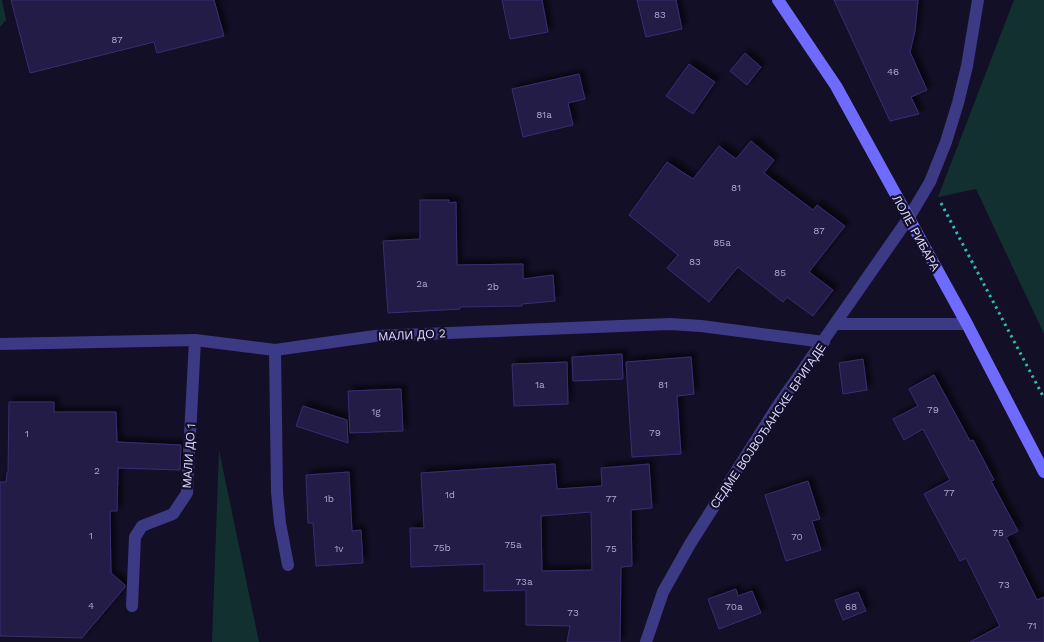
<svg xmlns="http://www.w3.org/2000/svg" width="1044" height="642" font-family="'Work Sans',sans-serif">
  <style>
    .green { fill: #12302f }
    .building { fill: #241b47; stroke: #3b2d73; fill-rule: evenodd; filter: url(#shadow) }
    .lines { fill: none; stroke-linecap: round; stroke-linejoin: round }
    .path { stroke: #2fb8b0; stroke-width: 3; stroke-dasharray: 2.5 4; stroke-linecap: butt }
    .lane { stroke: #3d3a85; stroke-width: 12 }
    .street { stroke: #3d3a85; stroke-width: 12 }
    .secondary { stroke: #6f6bff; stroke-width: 12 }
    .labels { text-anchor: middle; stroke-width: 4.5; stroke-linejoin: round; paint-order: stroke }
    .number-label { font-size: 10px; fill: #aca6d1 }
    .street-label { font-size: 12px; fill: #d9d4ff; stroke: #130f26 }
  </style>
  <defs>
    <filter id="shadow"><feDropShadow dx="4.5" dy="-4.5" stdDeviation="2.5" flood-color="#0009"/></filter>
  </defs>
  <rect width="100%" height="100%" fill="#130f26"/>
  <g class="green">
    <polygon points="0,0 2,0 6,20 0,27"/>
    <polygon points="1014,0 1044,0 1044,334 976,189 938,197"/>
    <polygon points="219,450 259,642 212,642"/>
  </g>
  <g class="building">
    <polygon points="11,0 214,0 224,36 157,53 154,42 30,73"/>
    <polygon points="502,0 542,0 548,32 510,39"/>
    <polygon points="637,0 676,0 682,29 646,37"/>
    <polygon points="834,0 918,0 915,31 910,52 927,90 911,97 919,114 890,121"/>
    <polygon points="745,53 761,67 747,85 730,71"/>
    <polygon points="689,64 715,82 693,114 666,96"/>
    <polygon points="579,74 585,99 568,103 573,125 523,137 512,89"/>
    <polygon points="751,141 774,160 764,173 813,210 817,205 845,226 809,272 833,290 813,316 787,297 783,302 738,267 709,302 667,268 678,255 629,215 667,162 693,179 719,146 736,159"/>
    <polygon points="420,200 449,200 449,203 456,202 457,265 523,264 523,279 553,275 555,301 522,304 522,306 460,307 460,309 388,313 383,241 420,239"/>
    <polygon points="622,354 623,379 573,381 572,357"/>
    <polygon points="691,357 694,394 677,396 681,454 632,457 626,362"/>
    <polygon points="863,359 867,390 843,394 839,363"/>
    <polygon points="567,362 568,404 514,406 512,364"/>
    <polygon points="934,375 970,441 973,440 994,480 991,481 1018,531 1006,537 1037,600 1044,597 1044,642 970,642 1000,626 966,558 960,561 924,494 950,480 923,429 904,440 893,419 918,406 909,389"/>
    <polygon points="401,389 403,431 350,433 348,391"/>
    <polygon points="9,402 54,402 54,412 116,412 117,442 181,445 180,470 118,468 117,511 110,511 111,573 125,585 125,587 82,638 0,636 0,482 6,482 7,473 8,473"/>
    <polygon points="303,406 347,420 348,443 296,426"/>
    <path d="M555 464 557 489 602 486 601 468 649 464 652 508 631 510 632 566 621 567 620 642H567L570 626 526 625V590L484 591V564L411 567 410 528H424L421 473ZM591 512 592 570 542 571 541 516Z"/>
    <polygon points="349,472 352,531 361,530 363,563 316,566 313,523 308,523 306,475"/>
    <polygon points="808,481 820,519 812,521 821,550 786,561 765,495"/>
    <polygon points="736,589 738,596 752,591 761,613 719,629 708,599"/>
    <polygon points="858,592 866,611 843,620 835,600"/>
  </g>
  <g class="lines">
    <polyline class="path" points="941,203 1044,398"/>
    <polyline class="lane" points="132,606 135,537 142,526 173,514 187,493 195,340"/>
    <g class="street">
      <polyline points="837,324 967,324"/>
      <polyline points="0,344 195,340 275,350 375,336 670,324 701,326 824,342"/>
      <polyline points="275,350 277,492 280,523 288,565"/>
      <polyline points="646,642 663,592 690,544 777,407 908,219 930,182 946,142 958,103 967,66 978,0"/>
    </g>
    <polyline class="secondary" points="778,0 836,86 967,324 1044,472"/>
  </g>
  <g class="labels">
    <g class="number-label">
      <text x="660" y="18">83</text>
      <text x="117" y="43">87</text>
      <text x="893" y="75">46</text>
      <text x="544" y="118">81a</text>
      <text x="736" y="191">81</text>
      <text x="819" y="234">87</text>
      <text x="722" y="246">85a</text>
      <text x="695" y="265">83</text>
      <text x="780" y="276">85</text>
      <text x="422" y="287">2a</text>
      <text x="493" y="290">2b</text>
      <text x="540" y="388">1a</text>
      <text x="663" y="388">81</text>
      <text x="933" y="413">79</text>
      <text x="376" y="415">1g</text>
      <text x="655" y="436">79</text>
      <text x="27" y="437">1</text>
      <text x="97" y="474">2</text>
      <text x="949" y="496">77</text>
      <text x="450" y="498">1d</text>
      <text x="329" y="502">1b</text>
      <text x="611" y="502">77</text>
      <text x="998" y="536">75</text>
      <text x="91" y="539">1</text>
      <text x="797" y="540">70</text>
      <text x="513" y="548">75a</text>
      <text x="442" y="551">75b</text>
      <text x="339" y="552">1v</text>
      <text x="611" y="552">75</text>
      <text x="524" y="585">73a</text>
      <text x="1004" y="588">73</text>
      <text x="91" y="609">4</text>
      <text x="734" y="610">70a</text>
      <text x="851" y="610">68</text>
      <text x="573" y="616">73</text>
      <text x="1032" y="629">71</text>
    </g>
    <g class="street-label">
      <text transform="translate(916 233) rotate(61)" y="4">ЛОЛЕ РИБАРА</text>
      <text transform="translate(412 335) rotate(-3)" y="4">МАЛИ ДО 2</text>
      <text transform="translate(768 426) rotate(-56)" y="4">СЕДМЕ ВОЈВОЂАНСКЕ БРИГАДЕ</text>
      <text transform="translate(189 456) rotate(-86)" y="4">МАЛИ ДО 1</text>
    </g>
  </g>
</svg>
